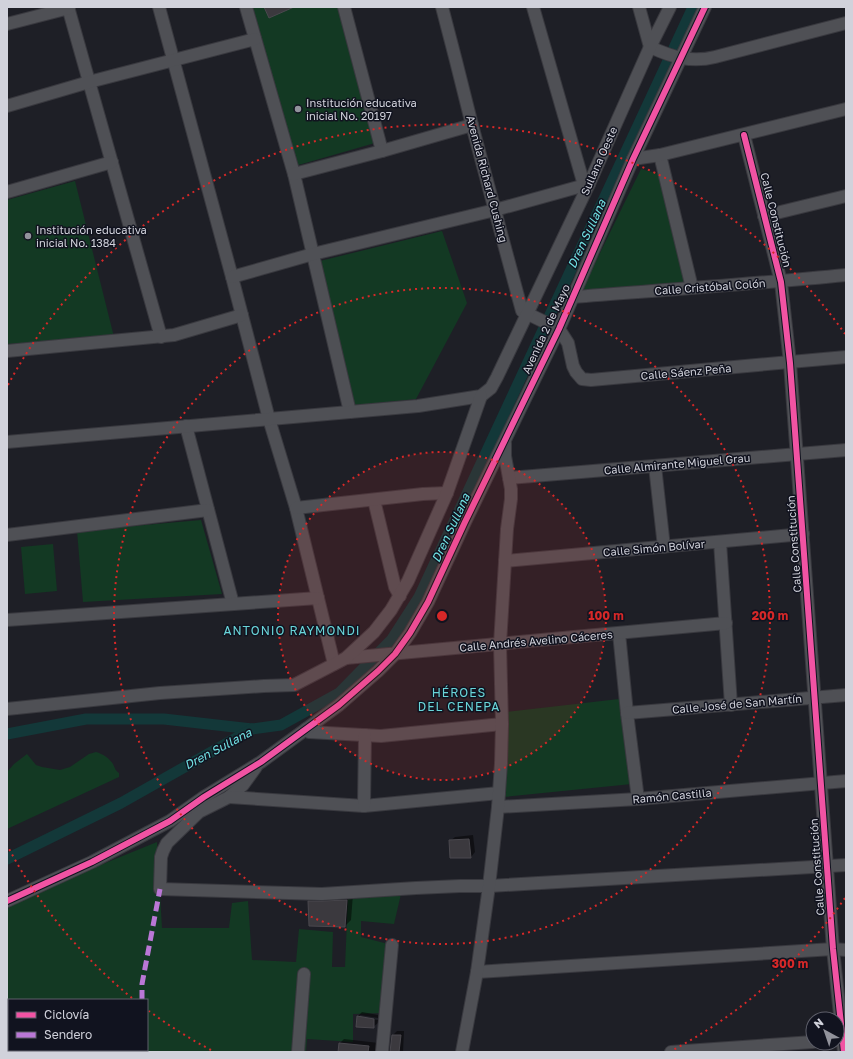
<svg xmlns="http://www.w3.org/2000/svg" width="853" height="1059" font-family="'Golos Text',sans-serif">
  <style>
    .green { fill: #133923; fill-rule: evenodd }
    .shadow { fill: #0007 }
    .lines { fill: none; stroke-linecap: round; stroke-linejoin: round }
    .canal { stroke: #133839; stroke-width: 11 }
    .building { fill: #3b393e; stroke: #4a484e }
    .minor-casing { stroke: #39393f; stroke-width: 14 }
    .minor { stroke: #4f5055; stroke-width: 12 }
    .quiet { stroke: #ba77d6; stroke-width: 5; stroke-dasharray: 10 5; stroke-linecap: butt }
    .cycleway-casing { stroke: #11131f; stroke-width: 8 }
    .cycleway { stroke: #f153a3; stroke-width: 6 }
    .ring { fill: none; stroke: #d62828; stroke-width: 2; stroke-dasharray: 2 4 }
    .poi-dot { fill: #92939c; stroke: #11131f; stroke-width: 1.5 }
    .labels { text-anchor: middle; stroke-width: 3; stroke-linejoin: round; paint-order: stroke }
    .poi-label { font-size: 11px; fill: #d1d2db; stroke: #11131f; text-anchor: start }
    .street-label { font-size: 11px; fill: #d1d2db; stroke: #11131f }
    .water-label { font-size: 12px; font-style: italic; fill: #71e3e5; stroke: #11131f }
    .neighbourhood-label { font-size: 12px; letter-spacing: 1px; fill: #69d5d9; stroke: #11131f }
    .centre { fill: #d62828; stroke: #11131f; stroke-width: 2 }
    .ring-label { font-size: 12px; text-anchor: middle; font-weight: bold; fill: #d62828; stroke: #11131f; stroke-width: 3; stroke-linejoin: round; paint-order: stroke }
  </style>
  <rect width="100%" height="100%" fill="#1e1f26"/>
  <g class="green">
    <polygon points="252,7 338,7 375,143 295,166"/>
    <polygon points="641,169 663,175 686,284 580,294"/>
    <polygon points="75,181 114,337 7,344 7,200"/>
    <polygon points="442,231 467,303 416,399 348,406 320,261"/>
    <polygon points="201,520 222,594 83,602 77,531"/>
    <polygon points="53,544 57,591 25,594 21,547"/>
    <polygon points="619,699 632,784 504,797 505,712"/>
    <path d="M96 752C103 754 109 758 113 764 115 768 115 770 119 773V777L7 829V772L14 764 27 754 36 765 42 767 60 770 70 767 89 754Z"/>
    <path d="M157 842 162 928H229L232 903 248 901 252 960 296 962 299 929 333 932 332 967H345L348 897 401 894 394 924 361 921V937L392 945 383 1013 353 1014V1042L307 1039 306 1052H7V903ZM9 1000H147V1050H9Z"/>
  </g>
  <g class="shadow">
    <polygon points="473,835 475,852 471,857 451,857 450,841 455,837"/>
    <polygon points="353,894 351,920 345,926 309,901 316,895"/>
    <polygon points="362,1012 378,1015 378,1018 360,1015 360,1017 378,1020 378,1023 373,1027 358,1016"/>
    <polygon points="397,1031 404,1031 403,1052 391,1052 393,1035"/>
    <polygon points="344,1039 379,1043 380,1052 339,1052 340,1043"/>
  </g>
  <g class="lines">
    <g class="canal">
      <polyline points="7,734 86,719 164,719 252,729"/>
      <polyline points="7,859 121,803 252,729 281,725 339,693 392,639 419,597 693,7"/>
    </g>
  </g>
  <g class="building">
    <polygon points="264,7 294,7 269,18"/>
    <polygon points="469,839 471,858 450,858 449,840"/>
    <polygon points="347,900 345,927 309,926 308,901 322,901"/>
    <polygon points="357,1016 374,1019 374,1028 356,1027"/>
    <polygon points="392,1035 401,1035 399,1052 390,1052"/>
    <polygon points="339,1043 369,1046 368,1052 338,1052"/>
  </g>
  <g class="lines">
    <g class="minor-casing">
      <g id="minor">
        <polyline points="68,7 161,337"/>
        <polyline points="159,7 232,277 269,419 296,508 334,664"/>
        <polyline points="246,7 294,174 350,412"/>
        <polyline points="344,7 382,151"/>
        <polyline points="442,7 456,61 472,125 522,311 559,329 568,343 573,366 576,372 582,379 591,380 846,357"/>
        <polyline points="533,7 584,185"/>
        <path d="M639 7 650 47C672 57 691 63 715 57L846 23"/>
        <polyline points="7,24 69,8"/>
        <polyline points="7,106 89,82 255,39"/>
        <polyline points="744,135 781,282 790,363 833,949 844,1052"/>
        <polyline points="660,155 692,288"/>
        <polyline points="633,159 660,155 846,109"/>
        <polyline points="294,174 382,151 472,125"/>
        <polyline points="7,192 112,162"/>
        <polyline points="764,216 846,196"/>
        <polyline points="232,277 313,254 495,210 589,184"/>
        <path d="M573 297C664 290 755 284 846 275"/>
        <polyline points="7,351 174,335 242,315"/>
        <polyline points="186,426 233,604"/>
        <polyline points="7,442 418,406 481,396 491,388 497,377 589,184 650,47 670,7"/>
        <polyline points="655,466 664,547"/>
        <polyline points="509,478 846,450"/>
        <polyline points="374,500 395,587 400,596"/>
        <polyline points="296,508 423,494 447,493"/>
        <polyline points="7,535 208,510"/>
        <polyline points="720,542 731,705"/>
        <polyline points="505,561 803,534"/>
        <polyline points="7,620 318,598"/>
        <polyline points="619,633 627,713 638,799"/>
        <polyline points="346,658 726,623"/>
        <polyline points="7,709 160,693 264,686 294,685 346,658 374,632 391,610 408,581 447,493 481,396"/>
        <polyline points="627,713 846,695"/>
        <polyline points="306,729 309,732 381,736 502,724"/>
        <polyline points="256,767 243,785 229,797 199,812 167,843 163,851 161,857 160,889 322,894 416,888 460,886 489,886 846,865"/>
        <polyline points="229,797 364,806 499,793"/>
        <polyline points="364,806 365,735"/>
        <polyline points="498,807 638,799 846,781"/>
        <polyline points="7,901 92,862 170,821 204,797 261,762 339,705 378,671 395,654 410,633 428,602 465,522 559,329 633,159 705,7"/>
        <polyline points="477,972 833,949 846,950"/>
        <polyline points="298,1052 304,974"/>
        <polyline points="382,1052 392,945"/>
        <polyline points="462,1052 477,972 489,886 498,807 501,763 502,724 500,644 507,529 511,499 511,489 505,456 505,443"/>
        <polyline points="671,1052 813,1042"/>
      </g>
    </g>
    <use href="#minor" class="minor"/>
    <g class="quiet">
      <polyline points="142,1000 142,984 160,889"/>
      <polyline points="143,1050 143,1052"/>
    </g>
    <g class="cycleway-casing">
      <g id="cycleway">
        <polyline points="744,135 781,282 790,363 833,949 844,1052"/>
        <polyline points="7,901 92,862 170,821 204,797 261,762 339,705 378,671 395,654 410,633 428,602 465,522 559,329 633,159 705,7"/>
      </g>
    </g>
    <use href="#cycleway" class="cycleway"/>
  </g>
  <circle cx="442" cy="616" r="164" fill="#d62828" fill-opacity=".12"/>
  <g class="ring">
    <circle cx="442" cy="616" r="164"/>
    <circle cx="442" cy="616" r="328"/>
    <path d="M845 898A492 492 0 0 1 673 1050M211 1050A492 492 0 0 1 149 1011M132 998A492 492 0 0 1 8 847M8 385A492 492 0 0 1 845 334"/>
  </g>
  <g class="poi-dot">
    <circle cx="298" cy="109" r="4"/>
    <circle cx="28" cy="236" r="4"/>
  </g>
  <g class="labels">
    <g class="poi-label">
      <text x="306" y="107">Institución educativa<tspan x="306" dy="13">inicial No. 20197</tspan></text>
      <text x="36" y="234">Institución educativa<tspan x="36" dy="13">inicial No. 1384</tspan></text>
    </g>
    <g class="street-label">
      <text transform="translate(599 161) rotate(-66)" y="4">Sullana Oeste</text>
      <text transform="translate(487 179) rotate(75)" y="4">Avenida Richard Cushing</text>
      <text transform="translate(776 220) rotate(76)" y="4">Calle Constitución</text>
      <text transform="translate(710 287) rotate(-4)" y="4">Calle Cristóbal Colón</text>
      <text transform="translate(546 329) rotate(-65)" y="4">Avenida 2 de Mayo</text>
      <text transform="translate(686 372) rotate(-5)" y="4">Calle Sáenz Peña</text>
      <text transform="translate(677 464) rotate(-5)" y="4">Calle Almirante Miguel Grau</text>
      <text transform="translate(794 544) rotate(-94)" y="4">Calle Constitución</text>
      <text transform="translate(654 548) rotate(-5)" y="4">Calle Simón Bolívar</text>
      <text transform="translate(536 641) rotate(-5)" y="4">Calle Andrés Avelino Cáceres</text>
      <text transform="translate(737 704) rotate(-5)" y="4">Calle José de San Martín</text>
      <text transform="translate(672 796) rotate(-5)" y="4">Ramón Castilla</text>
      <text transform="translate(817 867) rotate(-94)" y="4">Calle Constitución</text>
    </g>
    <g class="water-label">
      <text transform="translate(587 234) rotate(-65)" y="4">Dren Sullana</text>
      <text transform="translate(451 528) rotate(-65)" y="4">Dren Sullana</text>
      <text transform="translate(218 749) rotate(-28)" y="4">Dren Sullana</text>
    </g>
    <g class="neighbourhood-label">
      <text x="292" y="635">ANTONIO RAYMONDI</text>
      <text x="459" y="697">HÉROES<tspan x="459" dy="14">DEL CENEPA</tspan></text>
    </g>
  </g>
  <circle cx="442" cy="616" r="6" class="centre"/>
  <g class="ring-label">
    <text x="606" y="620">100 m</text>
    <text x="770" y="620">200 m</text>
    <text x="790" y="968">300 m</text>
  </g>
  <rect width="853" height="1059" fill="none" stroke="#d1d2db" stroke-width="16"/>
  <rect x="8" y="999" width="140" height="52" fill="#11131f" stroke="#5e5f6a"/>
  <rect x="16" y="1012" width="20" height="6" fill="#f153a3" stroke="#5e5f6a"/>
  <text x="44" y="1019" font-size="12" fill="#d1d2db">Ciclovía</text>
  <rect x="16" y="1032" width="20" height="6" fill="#ba77d6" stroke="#5e5f6a"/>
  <text x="44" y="1039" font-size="12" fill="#d1d2db">Sendero</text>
  <g transform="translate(825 1031) rotate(320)"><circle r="19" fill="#11131f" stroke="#5e5f6a"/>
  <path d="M0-3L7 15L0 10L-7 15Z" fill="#92939c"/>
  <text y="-6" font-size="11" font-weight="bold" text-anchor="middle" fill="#d1d2db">N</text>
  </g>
</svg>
